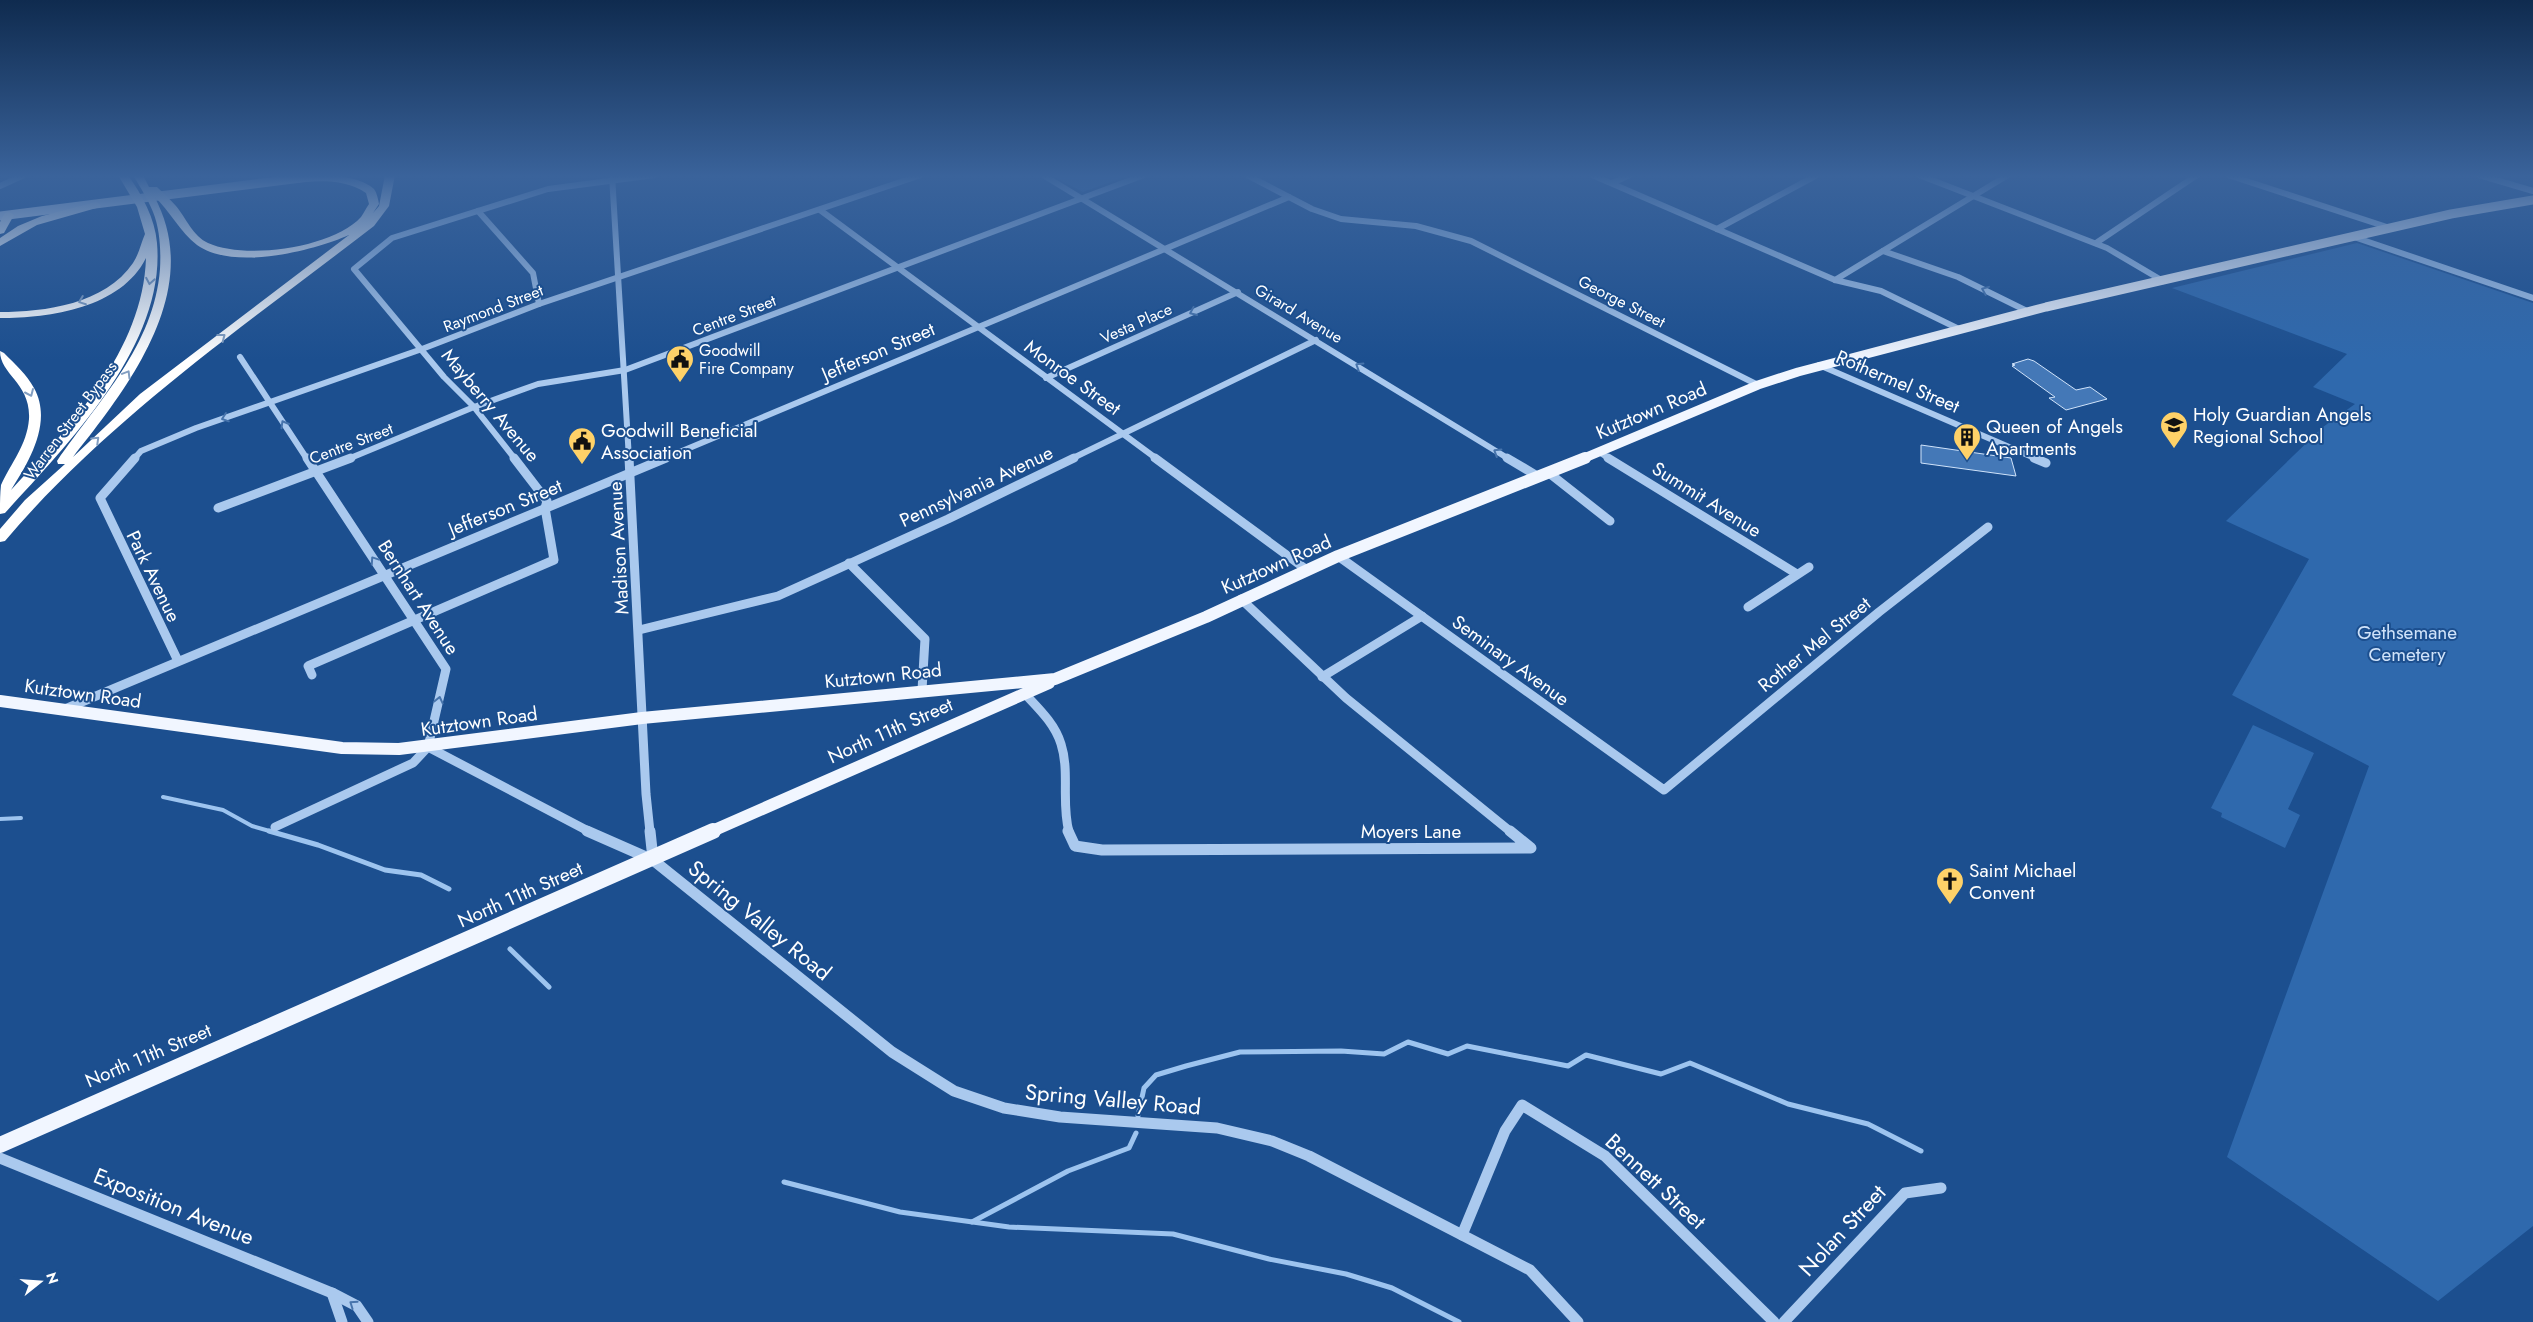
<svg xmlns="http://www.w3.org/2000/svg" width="2533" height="1322" font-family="Jost,sans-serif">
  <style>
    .green { fill: #2f69ad }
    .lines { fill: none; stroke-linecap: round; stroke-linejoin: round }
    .stream-far1 { stroke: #9dc4ef; stroke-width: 4 }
    .stream { stroke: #9dc4ef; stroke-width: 5 }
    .building { fill: #4478b7; stroke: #d0e3fa }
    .minor-far2 { stroke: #aac9ee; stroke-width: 6 }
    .minor-far1 { stroke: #aac9ee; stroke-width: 9 }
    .minor { stroke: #aac9ee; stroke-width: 11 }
    .major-far2 { stroke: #f1f6ff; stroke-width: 9 }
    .major-far1 { stroke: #f1f6ff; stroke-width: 12 }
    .major { stroke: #f1f6ff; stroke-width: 16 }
    .highway { fill: #fff; fill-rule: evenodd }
    .oneway { stroke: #829ec1 }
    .oneway2 { stroke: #4774ac }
    .labels { text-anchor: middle; stroke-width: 4; stroke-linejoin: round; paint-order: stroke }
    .far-street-label { font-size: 16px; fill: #fff; stroke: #1c4f8f }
    .far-poi-label { font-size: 16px; fill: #fff; stroke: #1c4f8f; text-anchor: start }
    .street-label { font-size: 19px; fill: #fff; stroke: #1c4f8f }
    .poi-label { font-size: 19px; fill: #fff; stroke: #1c4f8f; text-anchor: start }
    .park-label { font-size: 19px; fill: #d0e3fa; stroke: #1c4f8f }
    .near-street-label { font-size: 22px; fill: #fff; stroke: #1c4f8f }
  </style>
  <rect width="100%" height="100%" fill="#1c4f8f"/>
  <g class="green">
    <polygon points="1050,175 1130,175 1083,192"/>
    <polygon points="2357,243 2533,303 2533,1226 2438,1301 2227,1157 2369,766 2232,695 2309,559 2226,521 2323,427 2355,404 2313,387 2347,354 2172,288"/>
    <polygon points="2253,725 2314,753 2288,809 2300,815 2285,848 2221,817 2222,813 2211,808"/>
  </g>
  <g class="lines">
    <g class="stream-far1">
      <polyline points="163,797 223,810 252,826 273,832"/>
      <polyline points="0,819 21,818"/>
    </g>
    <g class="stream">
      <polyline points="269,831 318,845 385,870 421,875 449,889"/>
      <polyline points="510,949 549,987"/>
      <polyline points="1138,1116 1144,1088 1156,1075 1186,1066 1240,1052 1341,1051 1384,1054 1408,1042 1448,1054 1467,1046 1568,1066 1586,1055 1661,1074 1690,1063 1788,1104 1868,1124 1921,1151"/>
      <polyline points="784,1182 900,1212 1009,1227 1173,1234 1269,1259 1346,1274 1392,1288 1459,1322"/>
      <polyline points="972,1222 1068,1171 1129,1148 1136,1133"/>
    </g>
  </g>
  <g class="building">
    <polygon points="2028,359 2034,361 2076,390 2090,387 2107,399 2066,410 2049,398 2055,397 2012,366 2015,365 2012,364"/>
    <polygon points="1921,445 2011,458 2016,476 1921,463"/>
  </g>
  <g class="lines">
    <g class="minor-far2">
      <polyline points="612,175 629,459"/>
      <polyline points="1043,175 1509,459"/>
      <polyline points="1247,175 1312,209 1341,219 1416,226 1471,241 1758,385"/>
      <polyline points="1592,175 1835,280 1881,291 1959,329"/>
      <polyline points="1919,175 2107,248 2163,281"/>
      <polyline points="2228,175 2390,228"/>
      <polyline points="2479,175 2533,191"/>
      <polyline points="1612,183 1630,175"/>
      <polyline points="0,186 24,175"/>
      <polyline points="820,210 1157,459"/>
      <polyline points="478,211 533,273 539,304"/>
      <polyline points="1717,229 1817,175"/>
      <polyline points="2354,237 2533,298"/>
      <polyline points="2096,243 2197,175"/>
      <polyline points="1883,251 1958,277 2029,312"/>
      <polyline points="1835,280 2008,175"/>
      <polyline points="240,357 307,459"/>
      <polyline points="1819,365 2037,459"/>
      <polyline points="1046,378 1238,292"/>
      <polyline points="1599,452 1610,459"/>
      <polyline points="134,459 141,451 196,428 422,349 539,304 921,175"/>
      <polyline points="348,459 474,407 538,384 625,370 1144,175"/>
      <polyline points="515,459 474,407 444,377 354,269 392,238 548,189 655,175"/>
      <polyline points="663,459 1289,197"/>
      <polyline points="1071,459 1316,340"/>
    </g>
    <g class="minor-far1">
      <polyline points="135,458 100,498 178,661"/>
      <polyline points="629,458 646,794 650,832"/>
      <polyline points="1155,458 1307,570"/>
      <polyline points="1507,458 1539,477"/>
      <polyline points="1608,458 1797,574"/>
      <polyline points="2034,458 2046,463"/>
      <polyline points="1549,473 1610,521"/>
      <polyline points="218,508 351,458"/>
      <polyline points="1338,556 1664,790 1879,612 1988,527"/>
      <polyline points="849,563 925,639 922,690"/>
      <polyline points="1241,599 1346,698 1511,832"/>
      <polyline points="1748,607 1809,567"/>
      <polyline points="639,630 778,596 948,519 1074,458"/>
      <polyline points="312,675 308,666 554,560 545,508 547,501 514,458"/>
      <polyline points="1322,677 1422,616"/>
      <path d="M1025 694C1039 709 1055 724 1061 744 1070 772 1061 803 1069 832"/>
      <polyline points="65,709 666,458"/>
      <polyline points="428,747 590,832"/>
      <polyline points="275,827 413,763 428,747 446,669 307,458"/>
    </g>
    <g class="minor">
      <polyline points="587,831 653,860 892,1052 954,1091 1004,1108 1060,1117 1217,1128 1272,1141 1309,1156 1530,1270 1578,1322"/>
      <polyline points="650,831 653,859"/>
      <polyline points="1068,831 1075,846 1102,850 1531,848 1510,831"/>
      <polyline points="0,1158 332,1293 357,1306 368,1322"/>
      <polyline points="1462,1235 1505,1131 1522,1105 1605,1156 1774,1322"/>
      <polyline points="332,1293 342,1322"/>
      <polyline points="1784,1322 1905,1193 1941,1188"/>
    </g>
    <g class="major-far2">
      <polyline points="0,216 325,175"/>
      <polyline points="1582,459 1758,385 1798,372 2046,307 2451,214 2533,200"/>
    </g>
    <g class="major-far1">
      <polyline points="0,701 342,748 399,749 642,718 1055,679 1206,617 1338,556 1585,458"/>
      <polyline points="710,832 1049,683"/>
    </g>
    <polyline class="major" points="0,1145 713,831"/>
    <g class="highway">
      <path d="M118 175H128C142 195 155 218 157 243 166 345 68 444 5 513L0 514C0 505 0 494 1 485 11 463 27 445 29 419 31 383 0 375 0 351L4 353C15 364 27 375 34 388 53 422 29 462 11 490 71 426 143 350 146 258 121 308 50 318 0 318V312C45 312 105 304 133 263 139 254 141 243 145 234L137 207Z"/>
      <path d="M133 175H143L149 187H157C163 193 170 199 176 206 186 218 193 236 208 243 245 260 333 248 361 217 364 213 366 208 369 204L366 193C341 176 309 182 280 184L275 181 277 179C301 173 354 171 374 189 377 193 378 199 379 204L373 213 379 206 385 175H395L389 206 374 226C247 324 109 418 5 541L0 542V529L25 500 65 464H58L57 461C99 400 154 346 160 269 161 251 160 229 153 212 148 199 140 187 133 175ZM154 196C170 211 180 232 197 245 233 271 313 251 349 235L140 394 73 457C129 386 205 289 154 196Z"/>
      <polygon points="96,202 101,205 100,207 37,225 0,246 0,238 18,226 42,216"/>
      <polygon points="9,212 14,215 4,233 0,234 0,222 5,213"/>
    </g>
  </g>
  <defs><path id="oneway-chevron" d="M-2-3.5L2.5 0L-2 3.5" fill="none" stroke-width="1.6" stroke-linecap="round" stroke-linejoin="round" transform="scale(1.25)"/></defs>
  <g class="oneway">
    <use href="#oneway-chevron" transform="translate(150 281) rotate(100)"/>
    <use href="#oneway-chevron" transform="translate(82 301) rotate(159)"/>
    <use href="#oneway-chevron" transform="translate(222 337) rotate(-37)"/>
    <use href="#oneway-chevron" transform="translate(127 374) rotate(-59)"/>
    <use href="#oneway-chevron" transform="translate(30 393) rotate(66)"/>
    <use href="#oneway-chevron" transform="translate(96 440) rotate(-44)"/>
  </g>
  <g class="oneway2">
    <use href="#oneway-chevron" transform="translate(1985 290) rotate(-158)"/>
    <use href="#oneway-chevron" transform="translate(1193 312) rotate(156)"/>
    <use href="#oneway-chevron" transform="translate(1359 366) rotate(-148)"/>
    <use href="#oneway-chevron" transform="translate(225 418) rotate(161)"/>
    <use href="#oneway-chevron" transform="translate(284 424) rotate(-120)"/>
    <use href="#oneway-chevron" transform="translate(1497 452) rotate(-148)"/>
    <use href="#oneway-chevron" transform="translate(374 560) rotate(-124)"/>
    <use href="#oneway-chevron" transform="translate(439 700) rotate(-77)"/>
    <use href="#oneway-chevron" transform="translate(353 1304) rotate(-145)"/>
  </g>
  <linearGradient id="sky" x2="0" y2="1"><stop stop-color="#0f2b4f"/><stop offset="0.49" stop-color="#3a639b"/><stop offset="1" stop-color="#3a639b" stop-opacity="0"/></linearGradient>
  <rect width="2533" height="360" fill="url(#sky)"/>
  <defs>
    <g id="civic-pin" transform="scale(1.4375)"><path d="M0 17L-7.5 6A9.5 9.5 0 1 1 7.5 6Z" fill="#fed168" stroke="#1c4f8f"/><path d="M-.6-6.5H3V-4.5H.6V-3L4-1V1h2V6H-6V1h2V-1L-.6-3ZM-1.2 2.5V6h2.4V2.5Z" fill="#111"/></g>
    <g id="school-pin" transform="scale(1.4375)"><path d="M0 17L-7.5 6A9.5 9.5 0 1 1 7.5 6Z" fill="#fed168" stroke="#1c4f8f"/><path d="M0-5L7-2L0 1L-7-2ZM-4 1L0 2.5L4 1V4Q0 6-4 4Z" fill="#111"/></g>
    <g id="building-pin" transform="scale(1.4375)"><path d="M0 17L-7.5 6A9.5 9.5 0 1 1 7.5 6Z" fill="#fed168" stroke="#1c4f8f"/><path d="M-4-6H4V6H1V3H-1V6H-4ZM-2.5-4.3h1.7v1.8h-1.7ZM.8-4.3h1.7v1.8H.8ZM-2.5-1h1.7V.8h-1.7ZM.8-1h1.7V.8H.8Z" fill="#111"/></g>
    <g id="church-pin" transform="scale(1.4375)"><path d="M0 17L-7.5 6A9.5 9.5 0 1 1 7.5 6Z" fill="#fed168" stroke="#1c4f8f"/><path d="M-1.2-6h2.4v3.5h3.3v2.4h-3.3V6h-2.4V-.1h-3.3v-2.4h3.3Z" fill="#111"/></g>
  </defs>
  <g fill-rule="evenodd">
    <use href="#civic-pin" x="680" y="359"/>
    <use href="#school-pin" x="2174" y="425"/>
    <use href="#building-pin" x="1967" y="437"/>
    <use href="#civic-pin" x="582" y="441"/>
    <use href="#church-pin" x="1950" y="881"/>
  </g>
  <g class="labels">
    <g class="far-street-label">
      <text transform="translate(1622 301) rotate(27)" y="6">George Street</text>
      <text transform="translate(493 308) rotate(-21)" y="6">Raymond Street</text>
      <text transform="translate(1299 313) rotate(31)" y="6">Girard Avenue</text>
      <text transform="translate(734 315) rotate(-21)" y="6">Centre Street</text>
      <text transform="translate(1136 323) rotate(-24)" y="6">Vesta Place</text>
      <text transform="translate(70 420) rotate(-53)" y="6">Warren Street Bypass</text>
      <text transform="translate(351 443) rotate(-21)" y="6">Centre Street</text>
    </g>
    <g class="far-poi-label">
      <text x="699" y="356">Goodwill<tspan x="699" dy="18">Fire Company</tspan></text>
    </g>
    <g class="street-label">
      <text transform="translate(878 351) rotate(-23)" y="7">Jefferson Street</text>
      <text transform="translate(1073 377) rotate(36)" y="7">Monroe Street</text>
      <text transform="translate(1898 381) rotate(23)" y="7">Rothermel Street</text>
      <text transform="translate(491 405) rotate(50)" y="7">Mayberry Avenue</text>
      <text transform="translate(1651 410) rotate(-23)" y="7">Kutztown Road</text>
      <text transform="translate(976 486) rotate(-25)" y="7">Pennsylvania Avenue</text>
      <text transform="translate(1707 499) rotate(32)" y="7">Summit Avenue</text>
      <text transform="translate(505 507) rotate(-22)" y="7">Jefferson Street</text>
      <text transform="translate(618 548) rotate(-93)" y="7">Madison Avenue</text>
      <text transform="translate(1276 564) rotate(-24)" y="7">Kutztown Road</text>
      <text transform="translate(154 576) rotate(64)" y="7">Park Avenue</text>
      <text transform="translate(419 597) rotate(57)" y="7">Bernhart Avenue</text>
      <text transform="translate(1814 644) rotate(-39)" y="7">Rother Mel Street</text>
      <text transform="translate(1511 660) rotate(36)" y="7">Seminary Avenue</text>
      <text transform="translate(883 675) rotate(-6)" y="7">Kutztown Road</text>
      <text transform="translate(83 693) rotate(8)" y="7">Kutztown Road</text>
      <text transform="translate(479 721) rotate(-8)" y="7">Kutztown Road</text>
      <text transform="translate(890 730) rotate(-24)" y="7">North 11th Street</text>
      <text x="1411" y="838">Moyers Lane</text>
      <text transform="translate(520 894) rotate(-24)" y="7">North 11th Street</text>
      <text transform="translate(148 1055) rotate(-23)" y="7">North 11th Street</text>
    </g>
    <g class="poi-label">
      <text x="2193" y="421">Holy Guardian Angels<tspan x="2193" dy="22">Regional School</tspan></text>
      <text x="1986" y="433">Queen of Angels<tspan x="1986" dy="22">Apartments</tspan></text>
      <text x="601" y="437">Goodwill Beneficial<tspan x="601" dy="22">Association</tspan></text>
      <text x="1969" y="877">Saint Michael<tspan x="1969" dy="22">Convent</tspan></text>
    </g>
    <g class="park-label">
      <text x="2407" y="639">Gethsemane<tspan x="2407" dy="22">Cemetery</tspan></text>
    </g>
    <g class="near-street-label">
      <text transform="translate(760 920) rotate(39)" y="8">Spring Valley Road</text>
      <text transform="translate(1113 1099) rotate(5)" y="8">Spring Valley Road</text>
      <text transform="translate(1656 1181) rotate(43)" y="8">Bennett Street</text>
      <text transform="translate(174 1206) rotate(22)" y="8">Exposition Avenue</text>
      <text transform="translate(1842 1230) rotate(-47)" y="8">Nolan Street</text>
    </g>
  </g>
  <g transform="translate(40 1282) rotate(73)" stroke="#1c4f8f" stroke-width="4" paint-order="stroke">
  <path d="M0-4L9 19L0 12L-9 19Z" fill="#ffffff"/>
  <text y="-8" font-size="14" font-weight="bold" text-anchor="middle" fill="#ffffff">N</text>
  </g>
</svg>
